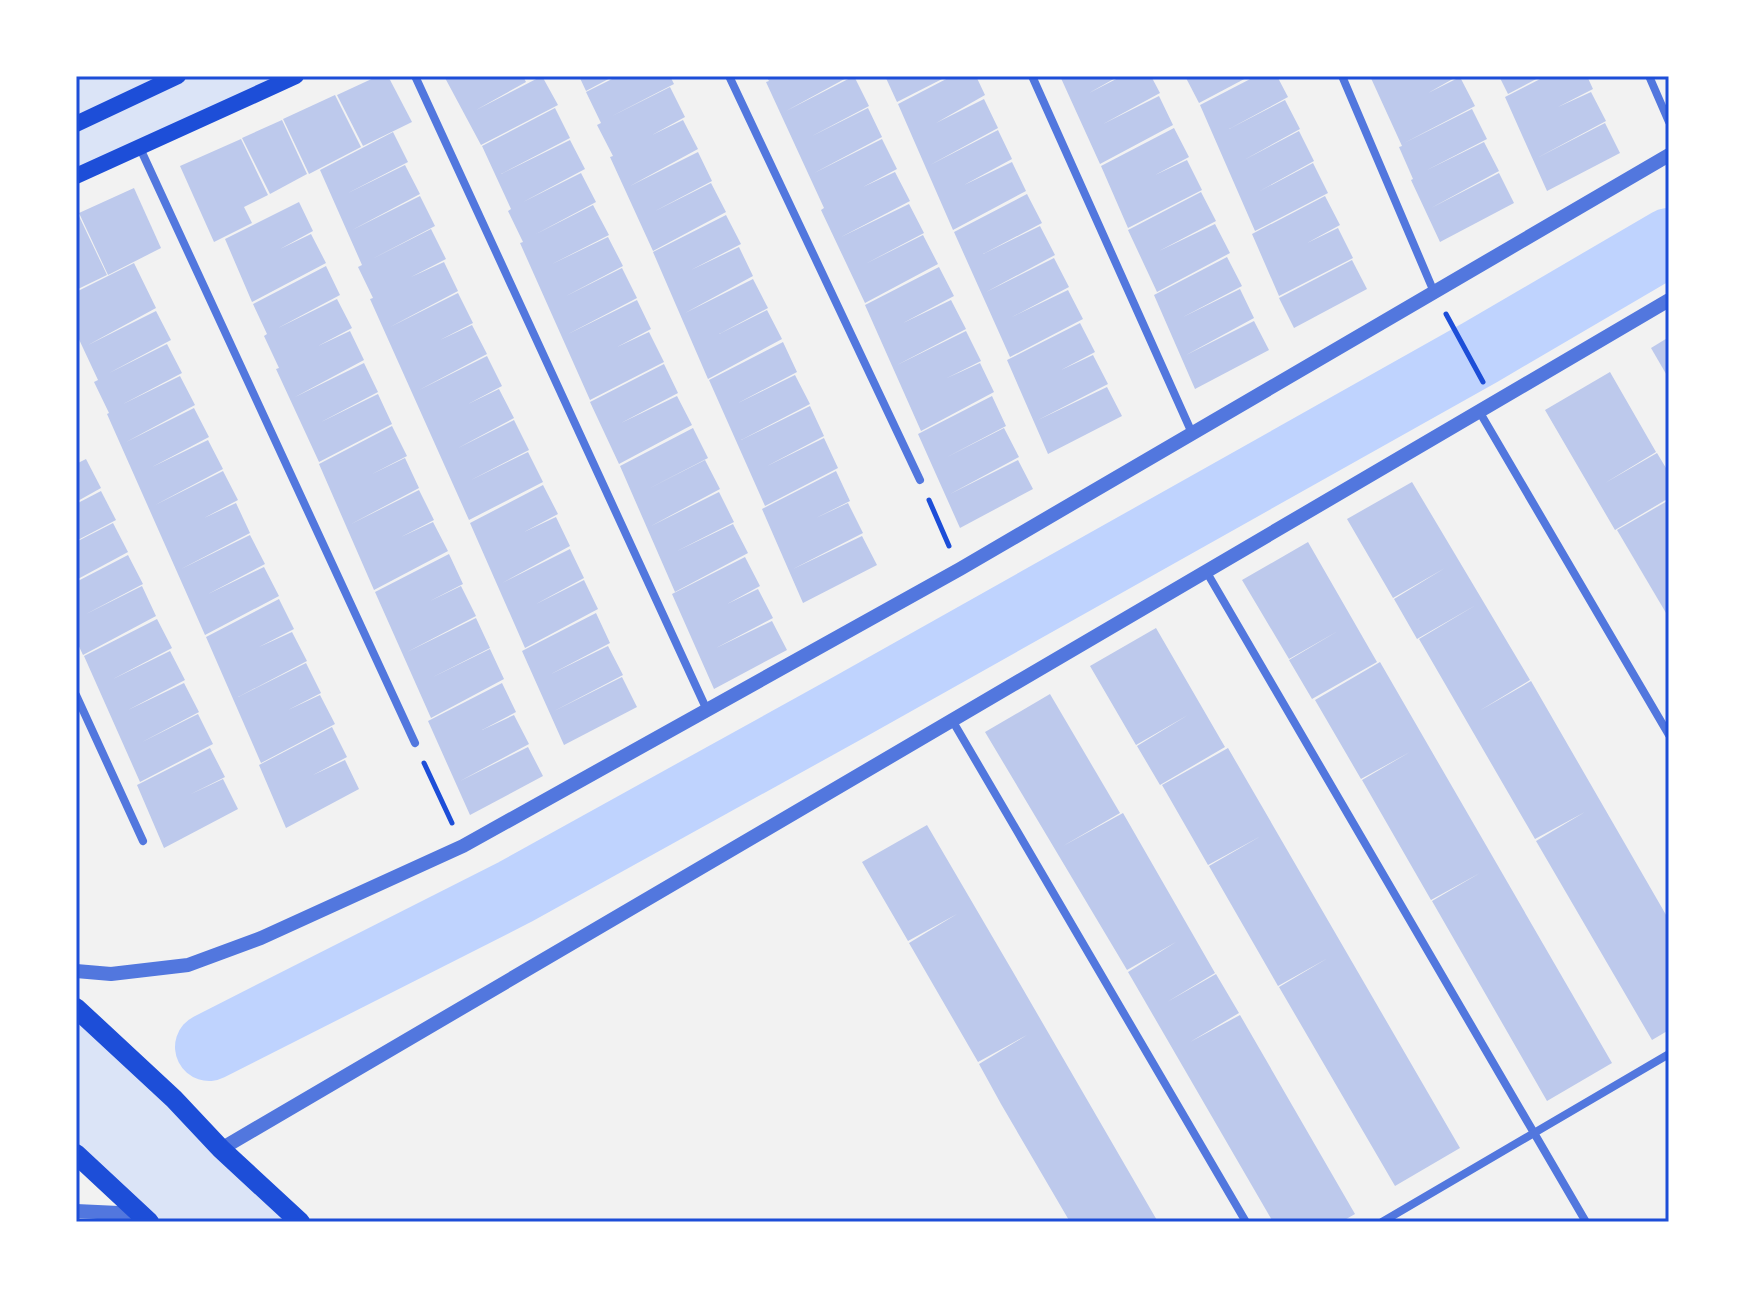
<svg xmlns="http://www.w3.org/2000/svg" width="1745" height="1298" font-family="Figtree,sans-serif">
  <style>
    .green { fill: #dbe4f7 }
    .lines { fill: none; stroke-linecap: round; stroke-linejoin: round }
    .river { stroke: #bfd3fe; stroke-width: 68 }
    .building { fill: #bdc9ec }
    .path { stroke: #1d4ed8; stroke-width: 5 }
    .minor { stroke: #5277de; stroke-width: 8 }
    .tertiary { stroke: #5277de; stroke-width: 14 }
    .secondary { stroke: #1d4ed8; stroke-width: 16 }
    .primary { stroke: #1d4ed8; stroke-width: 20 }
    .neatline { fill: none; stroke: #1d4ed8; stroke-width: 3 }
  </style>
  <rect width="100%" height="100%" fill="#f2f2f2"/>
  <g class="green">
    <polygon points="76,76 296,76 76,176"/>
    <polygon points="76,1008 300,1222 149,1222 76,1154"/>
  </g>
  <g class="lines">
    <polyline class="river" points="209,1047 515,892 844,710 1481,352 1669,242"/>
  </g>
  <g class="building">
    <polygon points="378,76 388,76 412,122 363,146 337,95"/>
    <polygon points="444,76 523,76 526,82 476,110 542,76 558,105 481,145"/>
    <polygon points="579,76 614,76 586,91"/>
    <polygon points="618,76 670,76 674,84 612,116 670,87 685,117 652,135 683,120 698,149 630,186 698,152 712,181 655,211 711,183 726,212 653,251 610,157 613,156 597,125 601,123 586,92"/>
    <polygon points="766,76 850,76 786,111 854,76 869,106 812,136 868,108 882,137 814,173 882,139 897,169 863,187 895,172 910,201 841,237 909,204 924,233 867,263 923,235 938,264 865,303 821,210 824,208 766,82 769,81"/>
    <polygon points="885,76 948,76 897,102"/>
    <polygon points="952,76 976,76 985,95 936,123 984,99 998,128 930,165 998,130 1012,159 964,185 1012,162 1026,191 953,230 898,104"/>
    <polygon points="1060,76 1119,76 1089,93 1122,76 1151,76 1160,93 1103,124 1159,96 1173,125 1100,164"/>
    <polygon points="1185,76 1250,76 1199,103"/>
    <polygon points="1256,76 1277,76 1288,97 1229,129 1285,100 1300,129 1244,160 1299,131 1314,161 1258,192 1313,163 1328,193 1255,231 1200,105"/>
    <polygon points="1370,76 1458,76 1428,93 1460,77 1475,106 1404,143 1472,109 1487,139 1427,170 1484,142 1499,171 1431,208 1499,173 1514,203 1440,242 1411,180 1413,179 1399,147 1402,146"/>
    <polygon points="1499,76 1542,76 1508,94"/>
    <polygon points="1546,76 1587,76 1593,89 1558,107 1591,92 1606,121 1537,158 1605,123 1620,153 1547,191 1505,97"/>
    <polygon points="335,95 361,147 309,174 283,119"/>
    <polygon points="555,108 570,138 501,174 570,140 585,169 523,202 581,173 596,202 536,234 593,205 609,235 552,264 608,237 623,266 566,296 622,268 637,298 568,334 637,300 651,329 617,347 649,332 664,362 590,400 520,243 523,242 508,211 511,209 482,146"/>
    <polygon points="282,120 307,174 270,194 242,138"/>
    <polygon points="1174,128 1189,157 1155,175 1187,160 1202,190 1128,228 1101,166"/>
    <polygon points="393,132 408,162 348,193 405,165 420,194 352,230 420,196 435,226 372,259 431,229 446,259 411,277 444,262 458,291 390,327 458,293 473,323 440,340 472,325 487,354 419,390 487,356 502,386 468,404 499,389 514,418 458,448 514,420 529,450 471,480 528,452 543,482 469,520 370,299 373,298 358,267 362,265 320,170"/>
    <polygon points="241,139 268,195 244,207 252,223 214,242 180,166"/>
    <polygon points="134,188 161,248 108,275 79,213"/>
    <polygon points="1201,192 1216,221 1159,251 1215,224 1230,253 1157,292 1128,230"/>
    <polygon points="1027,194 1042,223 983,254 1040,226 1055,255 986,292 1054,258 1069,287 1012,317 1068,290 1083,319 1010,357 954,232"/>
    <polygon points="1325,196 1340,225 1307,243 1338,228 1353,258 1279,296 1252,234"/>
    <polygon points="299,202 313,231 280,249 311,234 326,263 252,302 225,239"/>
    <polygon points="78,214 107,275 76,290 76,215"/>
    <polygon points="726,215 741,244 691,270 739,247 753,276 685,313 753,279 768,308 719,334 767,310 782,339 708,379 653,252"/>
    <polygon points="1227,257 1242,286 1183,317 1240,289 1254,318 1186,355 1254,321 1269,350 1195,389 1154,295"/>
    <polygon points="1352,260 1367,289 1294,328 1279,298"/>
    <polygon points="134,263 156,308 88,345 156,311 171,340 109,373 167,344 182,373 123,404 180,376 195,405 126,442 194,408 209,437 152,467 208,440 223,469 155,505 223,471 238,500 204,518 236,503 250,533 181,569 250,535 265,564 208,594 264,567 279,596 205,635 107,414 109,413 94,382 98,380 76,333 76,292"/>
    <polygon points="326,266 340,295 278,328 337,299 352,328 318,346 350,331 364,360 295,397 364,363 378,392 321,422 378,394 392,424 319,462 276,369 279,368 264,336 267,334 253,304"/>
    <polygon points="939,267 954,296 903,323 951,300 966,329 897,365 966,331 981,361 947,378 980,363 994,392 921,431 865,305"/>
    <polygon points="1080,323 1095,352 1061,370 1093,355 1108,384 1038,420 1107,387 1122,416 1048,454 1007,360"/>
    <polygon points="1669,337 1669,379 1651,348"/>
    <polygon points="783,342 797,372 738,403 795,375 810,404 741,440 810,406 824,436 767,466 824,438 838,468 765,506 709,380"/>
    <polygon points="664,364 678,393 621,423 677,396 692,425 619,464 590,402"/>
    <polygon points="1610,372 1656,452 1605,483 1657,453 1669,473 1669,498 1615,530 1545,410"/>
    <polygon points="992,396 1006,426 947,457 1004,428 1019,457 950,494 1018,460 1033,489 960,528 918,434"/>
    <polygon points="392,426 407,456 372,474 405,458 419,488 351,524 419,490 434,520 401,537 433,522 448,551 374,590 319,464"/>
    <polygon points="693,428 708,458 648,489 705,460 720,489 651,526 719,492 734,522 677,551 733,524 748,553 675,592 620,466"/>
    <polygon points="86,459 101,488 76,502 76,464"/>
    <polygon points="836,471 850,501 816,518 848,503 863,533 793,569 862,536 877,565 803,603 762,509"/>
    <polygon points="1412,482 1530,680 1479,711 1531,681 1669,920 1669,1030 1652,1040 1536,841 1585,812 1535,839 1419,639 1476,605 1417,639 1394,599 1445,568 1393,598 1347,519"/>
    <polygon points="543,485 558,514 524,532 556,517 570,546 502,583 570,549 584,578 536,604 584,580 598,609 525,648 470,523"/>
    <polygon points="101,491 116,520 76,541 76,504"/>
    <polygon points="1669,500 1669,618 1617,530"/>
    <polygon points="113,523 128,552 76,580 76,542"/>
    <polygon points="1308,542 1377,662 1312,699 1289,660 1338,631 1289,659 1242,580"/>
    <polygon points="449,554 463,584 430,601 461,586 476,616 407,652 476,618 490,648 433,677 490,649 504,679 431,718 375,592"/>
    <polygon points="128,555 143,584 86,614 142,586 156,616 83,655 76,640 76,582"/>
    <polygon points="745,557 760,586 727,604 758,589 773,618 716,648 772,621 787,650 714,689 672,594"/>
    <polygon points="279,599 294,629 259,647 292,632 307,661 238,697 306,663 321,693 288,710 320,695 335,724 261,763 206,637"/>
    <polygon points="596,613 610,643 551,674 608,646 623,675 554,711 622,677 637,707 564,745 522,651"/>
    <polygon points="157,619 172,648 113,679 170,651 185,680 128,710 184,683 199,712 142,742 198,714 213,744 140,782 84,656"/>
    <polygon points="1156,628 1225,747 1160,785 1137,746 1188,715 1136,745 1090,666"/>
    <polygon points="1380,662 1612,1063 1547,1101 1432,901 1480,873 1431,900 1362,780 1410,752 1361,779 1315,700"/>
    <polygon points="502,683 516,712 482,730 514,715 529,744 460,781 528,747 543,776 470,815 428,721"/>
    <polygon points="1050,694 1120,813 1063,846 1123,813 1215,973 1167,1002 1216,974 1239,1013 1190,1042 1240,1015 1355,1214 1341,1222 1273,1222 1128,972 1176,942 1127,970 985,732"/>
    <polygon points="332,727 347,757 313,775 345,760 359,789 286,828 259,765"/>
    <polygon points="210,748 225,777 191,794 223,779 238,809 164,848 137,785"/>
    <polygon points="1228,748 1460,1148 1395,1186 1279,987 1328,958 1278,986 1209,866 1261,836 1208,865 1162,785"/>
    <polygon points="927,825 1020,984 1158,1222 1070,1222 1001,1104 979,1064 1027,1035 978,1062 909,943 957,914 908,941 862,862"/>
  </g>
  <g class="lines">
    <g class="path">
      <polyline points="1446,314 1483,382"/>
      <polyline points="929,500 949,546"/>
      <polyline points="424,763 452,823"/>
    </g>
    <g class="minor">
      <polyline points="415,76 706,708"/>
      <polyline points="729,76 920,480"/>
      <polyline points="1032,76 1192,433"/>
      <polyline points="1342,76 1434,292"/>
      <polyline points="1649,76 1669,122"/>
      <polyline points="139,146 415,743"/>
      <polyline points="1479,411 1669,735"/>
      <polyline points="1206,571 1586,1222"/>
      <polyline points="76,695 143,841"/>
      <polyline points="952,720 1246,1222"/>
      <polyline points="1382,1222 1669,1054"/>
    </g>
    <g class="tertiary">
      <polyline points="76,971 111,974 188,965 261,938 463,846 960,569 1669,155"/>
      <polyline points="221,1149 1669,300"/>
      <polyline points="76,1211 140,1214"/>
    </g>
    <g class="secondary">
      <polyline points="76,124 178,76"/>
      <polyline points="76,176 296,76"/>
    </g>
    <g class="primary">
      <polyline points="76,1008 174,1099 221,1149 300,1222"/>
      <polyline points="76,1154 149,1222"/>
    </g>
  </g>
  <rect width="1745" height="1298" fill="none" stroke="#ffffff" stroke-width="156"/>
  <rect x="78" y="78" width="1589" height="1142" class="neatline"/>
</svg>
